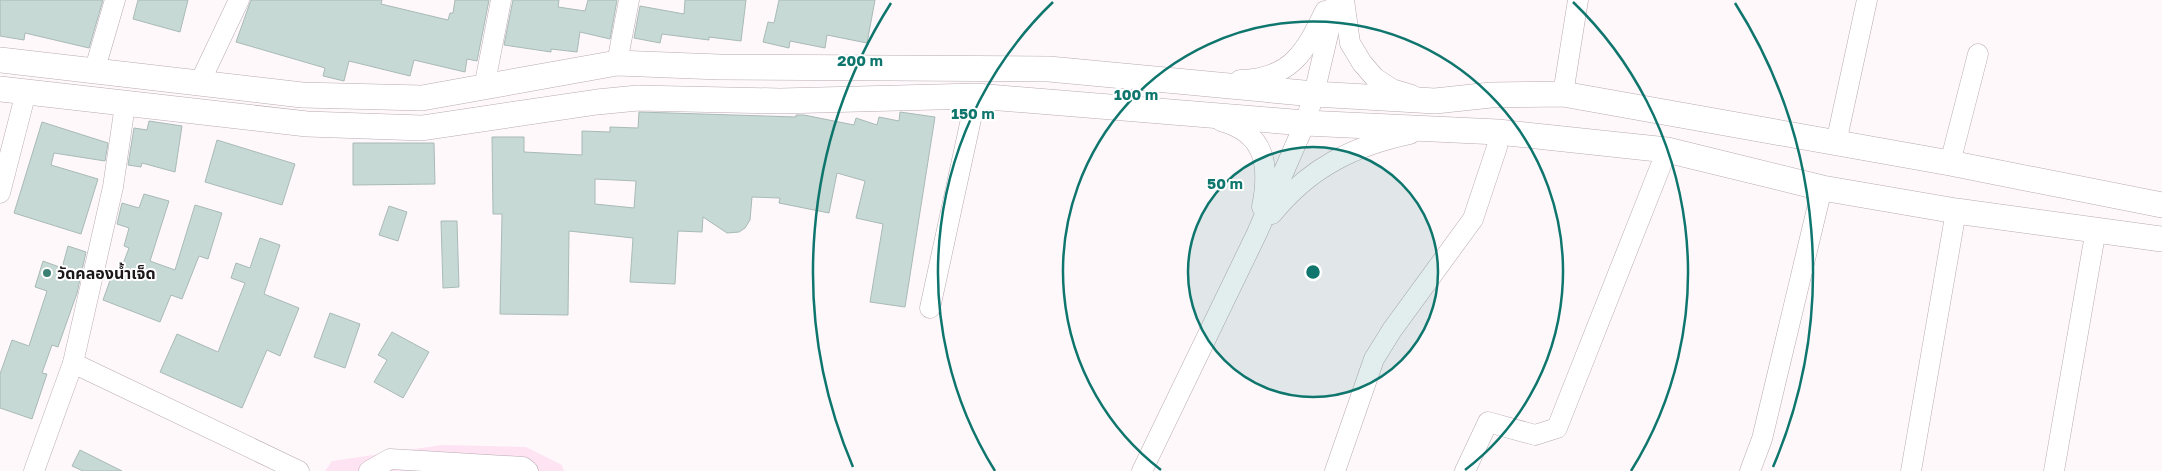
<svg xmlns="http://www.w3.org/2000/svg" width="2162" height="471" font-family="'Golos Text','Noto Sans Thai',sans-serif">
  <style>
    .green { fill: #fee3f2 }
    .building { fill: #c7d9d4; stroke: #a9bab6; fill-rule: evenodd }
    .lines { fill: none; stroke-linecap: round; stroke-linejoin: round }
    .minor-casing { stroke: #b8aab2; stroke-width: 21 }
    .major-casing { stroke: #b8aab2; stroke-width: 26 }
    .minor { stroke: #fff; stroke-width: 20 }
    .major { stroke: #fff; stroke-width: 25 }
    .ring { fill: none; stroke: #0f766e; stroke-width: 2.5 }
    .poi-dot { fill: #3c8074; stroke: #fff; stroke-width: 2 }
    .labels { text-anchor: middle; stroke-width: 4; stroke-linejoin: round; paint-order: stroke }
    .poi-label { font-size: 16px; font-weight: bold; fill: #1d171a; stroke: #fff; text-anchor: start }
    .centre { fill: #0f766e; stroke: #fff; stroke-width: 2.5 }
    .ring-label { font-size: 15px; text-anchor: middle; font-weight: bold; fill: #0f766e; stroke: #fff; stroke-width: 4; stroke-linejoin: round; paint-order: stroke }
  </style>
  <rect width="100%" height="100%" fill="#fef8fb"/>
  <polygon class="green" points="442,445 526,447 562,465 564,471 325,471 332,461"/>
  <g class="building">
    <polygon points="0,0 103,0 89,48 25,33 24,40 0,36"/>
    <polygon points="138,0 188,0 180,32 133,19"/>
    <polygon points="251,0 382,0 381,4 448,20 450,13 453,13 455,0 489,0 477,61 467,59 465,72 414,60 410,76 349,61 344,81 323,76 325,68 236,42"/>
    <polygon points="513,0 559,0 558,7 585,11 588,0 617,0 610,39 580,32 577,52 551,49 551,52 504,45"/>
    <polygon points="685,0 746,0 741,41 709,37 709,40 662,34 660,43 634,38 640,6 684,14"/>
    <polygon points="779,0 875,0 867,43 827,35 825,48 790,41 789,48 763,42 768,22 774,23"/>
    <path d="M639 112 796 117V115H804L854 125 856 118 877 125 879 117 899 121 900 112 935 117 905 307 870 302 883 224 856 218 865 181 837 173 829 213 779 203 780 198 752 197 750 220 745 228 739 232 727 233 703 217 702 232 678 231 675 284 630 282 633 238 569 231 568 315 500 314 502 214H493L492 137H524V152L582 155V131L610 132V127L638 128ZM595 179 636 181 634 208 595 204Z"/>
    <polygon points="149,121 182,126 175,172 142,163 141,167 128,165 134,128 147,130"/>
    <polygon points="42,122 108,143 105,161 54,153 51,165 98,179 81,234 14,213"/>
    <polygon points="217,140 295,164 282,205 205,182"/>
    <polygon points="353,143 434,143 435,184 353,185"/>
    <polygon points="144,194 169,201 150,261 175,270 195,205 222,213 208,259 199,256 182,299 171,295 160,322 103,300 112,275 118,277 129,248 124,246 129,228 117,224 122,203 139,208"/>
    <polygon points="389,206 407,212 398,241 379,235"/>
    <polygon points="441,221 457,221 459,287 443,288"/>
    <polygon points="260,238 280,245 264,294 299,308 280,356 267,350 242,408 160,372 177,334 218,352 245,283 231,278 236,263 250,268"/>
    <polygon points="68,246 86,252 77,293 58,347 52,345 42,373 47,374 32,419 0,408 0,374 12,340 29,346 47,291 35,287 43,261 62,268"/>
    <polygon points="330,313 360,324 345,368 314,357"/>
    <polygon points="392,332 429,352 403,398 374,382 387,360 378,355"/>
    <polygon points="80,450 122,471 83,471 72,466"/>
  </g>
  <g class="lines">
    <g class="minor-casing">
      <g id="minor">
        <polyline points="1344,0 1350,43 1362,63 1375,78 1392,89 1412,95"/>
        <polyline points="617,63 629,0"/>
        <polyline points="94,72 115,0"/>
        <path d="M1240 80C1290 79 1305 53 1325 11"/>
        <polyline points="200,82 239,0"/>
        <polyline points="484,88 501,0"/>
        <polyline points="1563,94 1578,0"/>
        <path d="M1221 121C1266 133 1270 166 1262 207"/>
        <polyline points="1836,143 1867,0"/>
        <polyline points="1950,163 1978,54"/>
        <polyline points="0,193 26,92"/>
        <path d="M1272 214C1309 168 1353 146 1410 134"/>
        <polyline points="930,308 976,96"/>
        <polyline points="73,363 299,471"/>
        <polyline points="34,471 73,363 113,187 125,105"/>
        <polyline points="369,471 390,459 523,467 528,471"/>
        <polyline points="1142,471 1257,233 1305,123 1314,94 1336,0"/>
        <polyline points="1335,471 1374,359 1392,330 1473,219 1497,147 1498,132"/>
        <polyline points="1465,471 1488,422 1535,435 1557,428 1667,150"/>
        <polyline points="1750,471 1762,439 1822,188"/>
        <polyline points="1911,471 1956,211"/>
        <polyline points="2054,471 2096,229"/>
      </g>
    </g>
    <g class="major-casing">
      <g id="major">
        <polyline points="0,60 302,95 422,98 617,63 719,67 1049,69 1314,94 1435,101 1491,95 1563,94 1950,163 2162,205"/>
        <polyline points="0,89 307,124 422,128 597,102 638,98 780,101 976,96 1305,123 1498,132 1667,150 1822,188 1956,211 2162,239"/>
      </g>
    </g>
    <use href="#minor" class="minor"/>
    <use href="#major" class="major"/>
  </g>
  <circle cx="1313" cy="272" r="125" fill="#0f766e" fill-opacity=".12"/>
  <g class="ring">
    <circle cx="1313" cy="272" r="125"/>
    <path d="M1161 470A250 250 0 1 1 1465 470"/>
    <path d="M995 471A375 375 0 0 1 1053 2M1573 2A375 375 0 0 1 1631 471"/>
    <path d="M853 467A500 500 0 0 1 891 3M1735 3A500 500 0 0 1 1773 467"/>
  </g>
  <circle class="poi-dot" cx="47" cy="273" r="5"/>
  <g class="labels">
    <g class="poi-label">
      <text x="57" y="279">วัดคลองน้ำเจ็ด</text>
    </g>
  </g>
  <circle cx="1313" cy="272" r="8" class="centre"/>
  <g class="ring-label">
    <text x="860" y="66">200 m</text>
    <text x="1136" y="100">100 m</text>
    <text x="973" y="119">150 m</text>
    <text x="1225" y="189">50 m</text>
  </g>
</svg>
